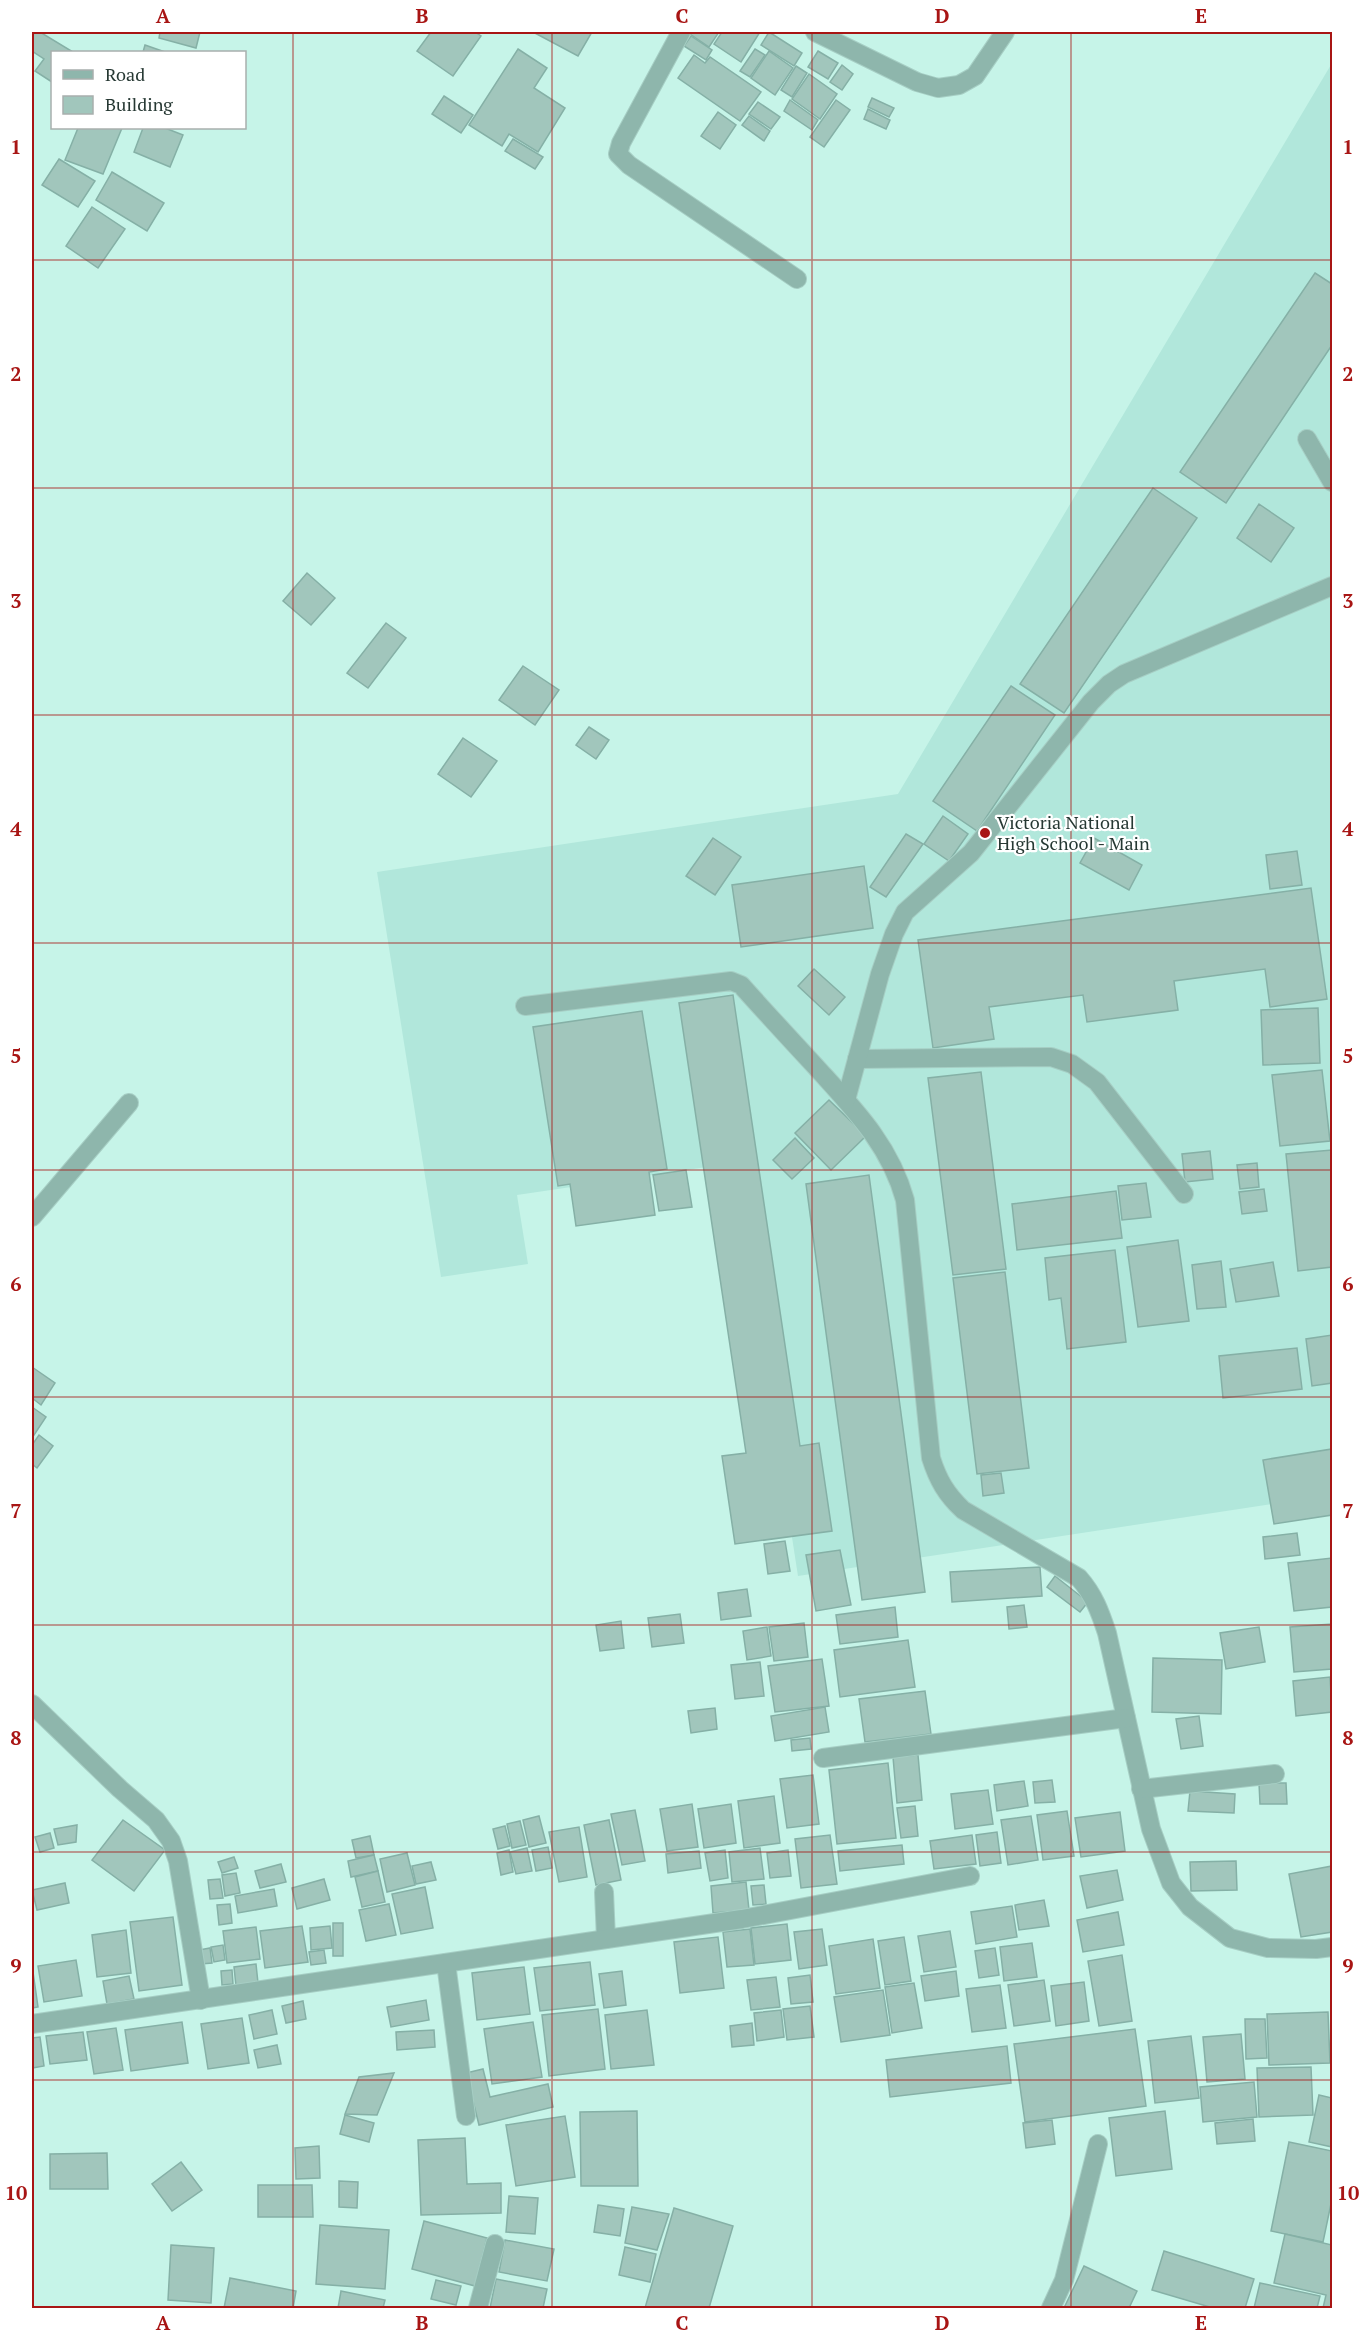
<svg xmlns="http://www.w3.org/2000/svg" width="1364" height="2340" font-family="'PT Serif',serif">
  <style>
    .built { fill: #b1e7db }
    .building { fill: #a1c6bc; stroke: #85b0a6; stroke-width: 1.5 }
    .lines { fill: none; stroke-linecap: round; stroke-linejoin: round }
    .minor-casing { stroke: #a6cec4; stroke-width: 20 }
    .minor { stroke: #8eb6ac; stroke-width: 18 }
    .grid { fill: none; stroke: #a81514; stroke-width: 1.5; stroke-opacity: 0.55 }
    .poi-dot { fill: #a81514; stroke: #fff; stroke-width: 2 }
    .labels { text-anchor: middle; stroke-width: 4.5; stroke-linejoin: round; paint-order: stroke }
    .poi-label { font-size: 18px; fill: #263833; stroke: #fff; text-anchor: start }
    .neatline { fill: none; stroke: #a81514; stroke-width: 2 }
    .grid-label { font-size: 20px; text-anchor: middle; font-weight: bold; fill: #a81514 }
  </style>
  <rect width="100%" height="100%" fill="#c6f4e8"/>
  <polygon class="built" points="1332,63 1332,1495 798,1576 734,1163 517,1195 528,1264 441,1277 377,872 898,794"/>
  <g class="building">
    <polygon points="35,32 40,32 73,52 52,52 52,82 35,71 44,59 32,51 32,36"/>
    <polygon points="160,32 200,32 196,48 159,38"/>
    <polygon points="431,32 475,32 481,36 453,76 417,51"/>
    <polygon points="533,32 592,32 578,56"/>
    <polygon points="692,32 719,32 709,47 690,34"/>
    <polygon points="722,32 760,32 741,62 714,44"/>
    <polygon points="769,32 802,53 794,66 761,45"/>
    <polygon points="691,36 712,50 706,60 684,46"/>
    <polygon points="145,45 165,52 143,52"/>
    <polygon points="518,49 547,68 534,88 565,108 538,152 509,134 502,146 469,125"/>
    <polygon points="755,49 765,55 750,77 740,71"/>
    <polygon points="769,51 793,68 775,95 751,78"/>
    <polygon points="818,51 838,63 828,79 808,67"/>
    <polygon points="694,55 705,63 710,57 761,92 740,121 678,78"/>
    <polygon points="842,65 853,74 842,90 830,82"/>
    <polygon points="796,66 807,73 792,97 781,90"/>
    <polygon points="809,74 837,94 820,119 792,99"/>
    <polygon points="444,96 473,115 461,133 432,114"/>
    <polygon points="872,98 894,108 889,117 868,107"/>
    <polygon points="790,100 818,120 812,130 784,111"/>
    <polygon points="836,100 850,110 824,147 810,137"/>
    <polygon points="758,102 780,117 771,129 749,114"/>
    <polygon points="868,109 890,120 886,129 864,119"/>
    <polygon points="718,112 736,125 720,149 701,136"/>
    <polygon points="749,116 770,131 764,141 742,125"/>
    <polygon points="78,128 122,128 103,174 65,160"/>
    <polygon points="143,128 165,128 183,135 170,167 134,152"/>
    <polygon points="513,139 543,157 535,169 505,151"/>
    <polygon points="59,159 95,181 78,207 42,185"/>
    <polygon points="112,172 164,203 147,231 96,200"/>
    <polygon points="92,207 125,229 98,268 66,246"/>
    <polygon points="1315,273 1332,284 1332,345 1226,503 1180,472"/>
    <polygon points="1153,488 1197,518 1064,713 1020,684"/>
    <polygon points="1259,504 1294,528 1271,562 1237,538"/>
    <polygon points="307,573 335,598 311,625 283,601"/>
    <polygon points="386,623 406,638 368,688 347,673"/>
    <polygon points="523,666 559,690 535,725 499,700"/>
    <polygon points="1011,686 1055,715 977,831 933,801"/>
    <polygon points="589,727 609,740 596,759 576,745"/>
    <polygon points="463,738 497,761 471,797 438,774"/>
    <polygon points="943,816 968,834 949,861 924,844"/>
    <polygon points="906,834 923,844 886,897 870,887"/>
    <polygon points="713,838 741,857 715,895 686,876"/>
    <polygon points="1094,838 1142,865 1129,890 1080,863"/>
    <polygon points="1297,851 1302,885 1270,889 1266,855"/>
    <polygon points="864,866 873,928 741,947 732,885"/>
    <polygon points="1311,888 1327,999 1270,1007 1265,969 1174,981 1178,1010 1087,1022 1083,995 989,1007 994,1039 933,1048 918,940"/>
    <polygon points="814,969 845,997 829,1015 798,986"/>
    <polygon points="733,995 800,1446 819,1443 832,1531 735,1544 722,1456 746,1453 679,1003"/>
    <polygon points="1318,1008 1320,1063 1263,1065 1261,1010"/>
    <polygon points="642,1011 667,1169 649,1172 655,1215 576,1226 570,1184 558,1186 533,1027"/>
    <polygon points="1322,1070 1330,1141 1280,1146 1272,1075"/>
    <polygon points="981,1072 1006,1269 953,1275 928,1078"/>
    <polygon points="829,1100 866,1136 831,1170 795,1133"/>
    <polygon points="795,1138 814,1158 792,1179 773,1160"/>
    <polygon points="1332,1150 1332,1267 1298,1271 1286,1154"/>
    <polygon points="1210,1151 1213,1179 1185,1182 1182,1154"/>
    <polygon points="1257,1163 1259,1187 1240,1189 1237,1165"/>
    <polygon points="686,1170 692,1207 659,1211 653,1175"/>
    <polygon points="869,1175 925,1592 862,1600 806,1184"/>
    <polygon points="1146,1183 1151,1217 1122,1220 1118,1186"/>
    <polygon points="1264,1189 1267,1211 1242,1214 1239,1192"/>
    <polygon points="1116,1191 1122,1238 1017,1250 1012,1204"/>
    <polygon points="1178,1240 1189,1321 1138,1327 1127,1247"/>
    <polygon points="1115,1250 1126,1342 1067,1349 1061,1298 1049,1300 1045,1258"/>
    <polygon points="1221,1261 1226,1307 1197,1309 1192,1265"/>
    <polygon points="1273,1262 1279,1296 1236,1302 1230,1269"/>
    <polygon points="1005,1272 1029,1468 977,1474 953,1278"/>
    <polygon points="1332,1335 1332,1383 1312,1386 1306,1339"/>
    <polygon points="1297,1348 1302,1389 1223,1398 1219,1356"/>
    <polygon points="32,1367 55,1383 41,1405 32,1398"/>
    <polygon points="32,1407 46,1417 32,1438"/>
    <polygon points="39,1435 53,1446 37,1468 32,1464 32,1445"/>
    <polygon points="1332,1449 1332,1515 1274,1524 1263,1460"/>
    <polygon points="1001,1473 1004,1493 983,1496 981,1475"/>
    <polygon points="1297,1533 1300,1555 1265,1559 1263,1537"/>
    <polygon points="785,1541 790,1571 768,1574 764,1544"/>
    <polygon points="840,1550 851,1605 816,1611 806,1555"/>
    <polygon points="1332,1558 1332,1607 1294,1611 1288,1563"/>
    <polygon points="1040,1567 1042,1596 952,1602 950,1572"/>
    <polygon points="1055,1576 1088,1602 1080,1612 1047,1587"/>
    <polygon points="747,1589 751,1616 721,1620 718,1593"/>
    <polygon points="1024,1605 1027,1627 1009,1629 1007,1607"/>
    <polygon points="895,1607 898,1637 840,1644 836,1615"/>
    <polygon points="680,1614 684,1643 652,1647 648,1618"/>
    <polygon points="621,1621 624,1648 600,1651 596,1625"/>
    <polygon points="804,1623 808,1657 774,1661 769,1627"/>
    <polygon points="1332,1624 1332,1669 1294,1672 1290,1627"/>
    <polygon points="767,1627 771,1656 747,1660 743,1631"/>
    <polygon points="1259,1627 1265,1662 1226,1669 1220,1633"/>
    <polygon points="908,1640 915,1687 840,1697 834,1650"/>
    <polygon points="1153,1658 1222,1660 1221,1714 1152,1712"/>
    <polygon points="822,1659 829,1706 775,1712 768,1666"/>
    <polygon points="760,1662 764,1696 735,1699 731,1665"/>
    <polygon points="1330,1677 1332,1712 1296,1716 1293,1681"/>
    <polygon points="925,1691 931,1734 865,1742 859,1699"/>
    <polygon points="825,1707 829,1732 775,1741 771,1716"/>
    <polygon points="715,1708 717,1729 691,1733 688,1711"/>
    <polygon points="1199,1716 1203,1746 1181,1749 1176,1719"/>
    <polygon points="810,1738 811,1749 792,1751 791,1740"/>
    <polygon points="918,1755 922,1800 897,1803 893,1757"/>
    <polygon points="888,1763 896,1838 837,1844 829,1770"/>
    <polygon points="813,1775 819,1824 787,1828 780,1779"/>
    <polygon points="1052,1780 1055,1802 1035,1803 1033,1782"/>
    <polygon points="1024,1781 1028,1806 997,1811 994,1785"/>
    <polygon points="1259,1783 1286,1783 1287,1804 1260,1804"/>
    <polygon points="988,1790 993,1824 955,1829 951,1794"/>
    <polygon points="1190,1791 1235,1794 1234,1813 1188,1811"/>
    <polygon points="774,1796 780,1843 744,1848 738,1801"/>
    <polygon points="692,1804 698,1847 667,1851 660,1809"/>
    <polygon points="731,1804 736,1843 704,1848 698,1809"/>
    <polygon points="915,1806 918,1836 901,1838 897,1808"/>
    <polygon points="635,1810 645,1861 622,1865 611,1814"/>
    <polygon points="1067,1811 1074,1856 1043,1860 1037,1815"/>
    <polygon points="1120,1812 1125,1851 1081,1857 1075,1818"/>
    <polygon points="539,1816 546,1843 529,1847 523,1820"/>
    <polygon points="1031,1816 1038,1860 1008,1865 1001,1820"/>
    <polygon points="123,1820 165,1850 134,1891 92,1860"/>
    <polygon points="609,1820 621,1880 596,1885 584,1825"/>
    <polygon points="520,1821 526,1845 512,1848 507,1824"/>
    <polygon points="77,1825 76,1842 58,1845 54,1829"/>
    <polygon points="505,1826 510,1846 498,1849 493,1829"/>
    <polygon points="579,1827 587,1877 559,1882 549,1832"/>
    <polygon points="997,1832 1001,1863 980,1866 976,1835"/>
    <polygon points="50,1833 54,1848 40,1852 35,1837"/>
    <polygon points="830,1835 837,1884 801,1888 795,1839"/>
    <polygon points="972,1835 976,1864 934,1869 930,1841"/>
    <polygon points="370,1836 374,1855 356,1858 352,1840"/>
    <polygon points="902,1845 904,1864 840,1871 838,1851"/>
    <polygon points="548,1847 552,1868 536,1871 532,1850"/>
    <polygon points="527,1848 532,1871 516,1874 510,1852"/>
    <polygon points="760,1848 764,1879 732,1882 729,1852"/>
    <polygon points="509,1850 513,1872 501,1875 497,1853"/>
    <polygon points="725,1850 728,1878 710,1881 705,1853"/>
    <polygon points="788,1850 791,1876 770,1878 767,1853"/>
    <polygon points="699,1851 701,1868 668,1873 666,1854"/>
    <polygon points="407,1853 415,1885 387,1892 380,1859"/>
    <polygon points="374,1855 378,1871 351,1877 348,1861"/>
    <polygon points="234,1857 238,1868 222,1873 218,1862"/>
    <polygon points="1236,1861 1237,1890 1191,1891 1190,1862"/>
    <polygon points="431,1862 436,1880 416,1884 412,1866"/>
    <polygon points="281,1864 286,1882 260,1888 255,1871"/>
    <polygon points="1332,1866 1332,1932 1301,1937 1289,1874"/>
    <polygon points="1117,1870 1123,1900 1087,1908 1080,1876"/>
    <polygon points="378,1871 385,1902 362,1907 355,1877"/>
    <polygon points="236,1873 240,1893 225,1896 222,1875"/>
    <polygon points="220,1879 223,1898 210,1899 208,1880"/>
    <polygon points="324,1879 330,1900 297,1909 292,1888"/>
    <polygon points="746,1882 749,1910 713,1913 711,1886"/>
    <polygon points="65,1883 69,1903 37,1910 32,1890"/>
    <polygon points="764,1885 766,1904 753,1905 751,1886"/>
    <polygon points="425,1887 433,1928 401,1934 392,1894"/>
    <polygon points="274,1889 277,1906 238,1913 235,1896"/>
    <polygon points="1044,1900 1049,1926 1019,1930 1015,1905"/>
    <polygon points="230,1904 232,1923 219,1925 217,1905"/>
    <polygon points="389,1904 396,1935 366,1941 359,1910"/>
    <polygon points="1012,1906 1017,1937 976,1944 971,1912"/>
    <polygon points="1118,1912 1124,1945 1083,1952 1077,1920"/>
    <polygon points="173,1917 182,1985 139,1991 130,1922"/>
    <rect x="333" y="1923" width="10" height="33"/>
    <polygon points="787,1924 791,1960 755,1964 751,1928"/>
    <polygon points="302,1926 308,1962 265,1968 260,1931"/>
    <polygon points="330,1926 332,1948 311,1950 310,1928"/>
    <polygon points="256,1927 260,1959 227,1963 223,1931"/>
    <polygon points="750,1929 754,1965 727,1967 723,1932"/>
    <polygon points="822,1929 827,1965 799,1969 794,1932"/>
    <polygon points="126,1930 131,1973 97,1977 92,1935"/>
    <polygon points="950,1931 956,1967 924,1972 918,1936"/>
    <polygon points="718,1937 724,1988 680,1993 674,1942"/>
    <polygon points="904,1937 911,1981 885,1985 878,1941"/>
    <polygon points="873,1939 880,1988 836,1994 829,1946"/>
    <polygon points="1032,1943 1037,1977 1004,1981 1000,1947"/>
    <polygon points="223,1945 225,1960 214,1962 211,1947"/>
    <polygon points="210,1948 212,1963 201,1964 199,1950"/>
    <polygon points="995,1948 999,1975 979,1978 975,1951"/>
    <polygon points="324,1950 326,1963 311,1965 309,1952"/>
    <polygon points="1122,1955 1132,2021 1099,2026 1088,1961"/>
    <polygon points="76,1960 82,1996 44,2002 38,1966"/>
    <polygon points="590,1962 595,2005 540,2011 534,1968"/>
    <polygon points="256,1964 258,1983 236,1986 234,1967"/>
    <polygon points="32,1965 38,2007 32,2008"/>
    <polygon points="524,1967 530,2014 477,2020 472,1973"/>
    <polygon points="232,1970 233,1984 222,1985 221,1971"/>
    <polygon points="622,1971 626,2005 604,2008 599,1974"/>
    <polygon points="956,1971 959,1996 925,2001 921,1976"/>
    <polygon points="810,1975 813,2002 791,2004 788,1978"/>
    <polygon points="129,1976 134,1999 107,2004 103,1981"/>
    <polygon points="776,1977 780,2007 751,2010 747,1980"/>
    <polygon points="1044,1980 1050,2021 1014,2026 1008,1985"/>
    <polygon points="1084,1982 1089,2021 1056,2026 1051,1986"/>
    <polygon points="914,1983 922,2028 892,2033 885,1987"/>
    <polygon points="1000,1985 1006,2028 972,2032 966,1989"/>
    <polygon points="883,1990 890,2035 841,2042 834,1997"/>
    <polygon points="426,2000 429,2020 391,2027 387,2007"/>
    <polygon points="303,2001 306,2019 286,2023 282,2006"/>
    <polygon points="810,2006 814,2037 787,2040 783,2009"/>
    <polygon points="598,2009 605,2069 549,2076 542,2015"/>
    <polygon points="272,2010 277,2034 254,2039 249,2015"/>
    <polygon points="647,2010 654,2065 611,2069 605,2015"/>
    <polygon points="781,2010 784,2037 757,2041 754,2013"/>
    <polygon points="1328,2012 1330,2063 1269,2065 1267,2014"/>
    <polygon points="242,2018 249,2063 208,2069 201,2024"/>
    <polygon points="1245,2019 1265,2019 1267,2058 1246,2059"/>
    <polygon points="182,2022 188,2063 131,2071 125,2030"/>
    <polygon points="533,2022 542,2077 492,2084 484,2029"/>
    <polygon points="752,2023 754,2045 732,2047 730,2026"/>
    <polygon points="116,2028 123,2070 94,2074 87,2032"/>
    <polygon points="1135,2029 1146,2106 1025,2122 1014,2044"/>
    <polygon points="434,2030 435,2047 397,2050 396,2032"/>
    <polygon points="83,2032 87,2060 50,2064 46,2036"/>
    <polygon points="1241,2034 1245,2079 1207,2082 1203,2037"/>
    <polygon points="1191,2036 1199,2098 1155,2103 1148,2041"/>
    <polygon points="40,2037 44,2066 32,2068 32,2038"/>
    <polygon points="277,2045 281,2064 258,2068 254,2050"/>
    <polygon points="1007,2046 1011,2083 890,2097 886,2060"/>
    <polygon points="1311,2067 1313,2115 1259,2117 1257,2068"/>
    <polygon points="483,2069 490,2097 548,2084 553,2107 479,2125 466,2073"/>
    <polygon points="394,2073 377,2115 345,2114 359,2077"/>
    <polygon points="1254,2082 1257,2117 1203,2122 1200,2087"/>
    <polygon points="1319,2095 1332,2098 1332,2147 1309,2142"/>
    <polygon points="637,2111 638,2186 581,2186 580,2112"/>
    <polygon points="1165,2111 1172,2169 1116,2176 1109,2118"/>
    <polygon points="345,2115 374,2123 369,2142 340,2134"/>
    <polygon points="565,2116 575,2177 516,2186 506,2125"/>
    <polygon points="1253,2119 1255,2141 1217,2144 1215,2123"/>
    <polygon points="1052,2120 1055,2144 1026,2148 1023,2123"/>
    <polygon points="465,2138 467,2184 501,2183 501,2213 421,2215 418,2140"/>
    <polygon points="1289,2142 1332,2151 1332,2199 1323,2242 1271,2231"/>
    <polygon points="319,2146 320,2178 296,2179 295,2148"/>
    <polygon points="107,2153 108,2189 50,2189 50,2154"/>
    <polygon points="181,2162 202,2190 172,2211 152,2184"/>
    <polygon points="339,2181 358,2182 357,2208 339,2207"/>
    <polygon points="258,2185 312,2185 313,2217 258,2217"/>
    <polygon points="509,2196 538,2198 535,2234 506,2232"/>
    <polygon points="598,2205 624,2209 620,2236 594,2232"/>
    <polygon points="632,2207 669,2214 657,2250 625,2243"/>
    <polygon points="674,2208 733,2226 709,2308 645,2308"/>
    <polygon points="424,2221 487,2238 475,2286 412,2269"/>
    <polygon points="320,2225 389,2230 385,2289 316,2284"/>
    <polygon points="1285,2234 1332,2245 1332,2308 1323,2308 1326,2295 1274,2283"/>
    <polygon points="505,2240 554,2249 547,2281 499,2272"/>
    <polygon points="171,2245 214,2248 211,2303 168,2300"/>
    <polygon points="625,2247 656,2254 650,2282 619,2275"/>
    <polygon points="1164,2251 1254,2279 1245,2308 1213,2308 1152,2290"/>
    <polygon points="1084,2266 1137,2291 1129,2308 1064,2308"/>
    <polygon points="230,2278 296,2291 293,2308 224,2308"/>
    <polygon points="496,2279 547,2289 543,2308 490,2308"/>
    <polygon points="436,2280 461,2286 456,2305 431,2299"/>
    <polygon points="1260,2283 1320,2296 1317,2308 1254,2308"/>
    <polygon points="341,2291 385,2300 383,2308 338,2308"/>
  </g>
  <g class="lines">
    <g class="minor-casing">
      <g id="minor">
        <polyline points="681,32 621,143 618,154 629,165 797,279"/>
        <polyline points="815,32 917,82 938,88 959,85 975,76 1005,32"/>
        <polyline points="1307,439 1332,482"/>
        <path d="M525 1006 731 981 741 985C766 1013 791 1040 816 1067 854 1109 890 1145 905 1200L931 1458C938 1480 946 1494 963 1510L1079 1578C1094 1595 1100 1612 1107 1633L1151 1829 1171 1883 1190 1907 1230 1938 1268 1948 1316 1949 1332 1947"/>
        <polyline points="857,1059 1051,1057 1072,1064 1097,1082 1184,1194"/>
        <polyline points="846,1100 880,974 894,934 905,912 971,853 1091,702 1109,684 1124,674 1332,586"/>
        <polyline points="32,1217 129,1103"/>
        <polyline points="32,1704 120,1789 156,1820 171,1841 178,1861 201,2000"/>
        <polyline points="823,1758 1126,1718"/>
        <polyline points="1141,1789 1275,1774"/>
        <polyline points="604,1892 606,1939"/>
        <polyline points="446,1963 466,2116"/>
        <polyline points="32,2024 742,1919 970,1876"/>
        <polyline points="478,2308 495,2244"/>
        <polyline points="1051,2308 1064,2280 1098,2144"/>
      </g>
    </g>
    <use href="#minor" class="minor"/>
  </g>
  <path class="grid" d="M293 32V2308M552 32V2308M812 32V2308M1071 32V2308M32 260H1332M32 488H1332M32 715H1332M32 943H1332M32 1170H1332M32 1397H1332M32 1625H1332M32 1852H1332M32 2080H1332"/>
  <circle class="poi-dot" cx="985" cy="833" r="6"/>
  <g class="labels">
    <g class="poi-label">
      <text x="997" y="829">Victoria National<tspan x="997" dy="21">High School - Main</tspan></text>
    </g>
  </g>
  <rect width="1364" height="2340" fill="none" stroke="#ffffff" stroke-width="66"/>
  <rect x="51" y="51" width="195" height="78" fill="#ffffff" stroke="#a8afad" stroke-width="1.5"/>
  <rect x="63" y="70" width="30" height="9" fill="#8eb6ac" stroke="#a8afad" stroke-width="1.5"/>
  <text x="105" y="81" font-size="18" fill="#263833">Road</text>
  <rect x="63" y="96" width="30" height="18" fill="#a1c6bc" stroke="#a8afad" stroke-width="1.5"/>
  <text x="105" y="111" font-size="18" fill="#263833">Building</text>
  <rect x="33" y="33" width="1298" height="2274" class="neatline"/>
  <g class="grid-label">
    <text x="163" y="23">A</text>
    <text x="422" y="23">B</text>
    <text x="682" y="23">C</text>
    <text x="942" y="23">D</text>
    <text x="1201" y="23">E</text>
    <text x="16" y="154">1</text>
    <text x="1348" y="154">1</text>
    <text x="16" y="381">2</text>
    <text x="1348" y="381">2</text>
    <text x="16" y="608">3</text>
    <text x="1348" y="608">3</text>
    <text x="16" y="836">4</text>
    <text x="1348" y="836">4</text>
    <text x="16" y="1063">5</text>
    <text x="1348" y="1063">5</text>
    <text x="16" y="1291">6</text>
    <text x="1348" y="1291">6</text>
    <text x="16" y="1518">7</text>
    <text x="1348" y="1518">7</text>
    <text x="16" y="1745">8</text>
    <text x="1348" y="1745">8</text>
    <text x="16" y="1973">9</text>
    <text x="1348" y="1973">9</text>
    <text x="16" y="2200">10</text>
    <text x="1348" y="2200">10</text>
    <text x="163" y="2330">A</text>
    <text x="422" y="2330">B</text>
    <text x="682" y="2330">C</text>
    <text x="942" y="2330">D</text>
    <text x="1201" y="2330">E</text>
  </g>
</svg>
